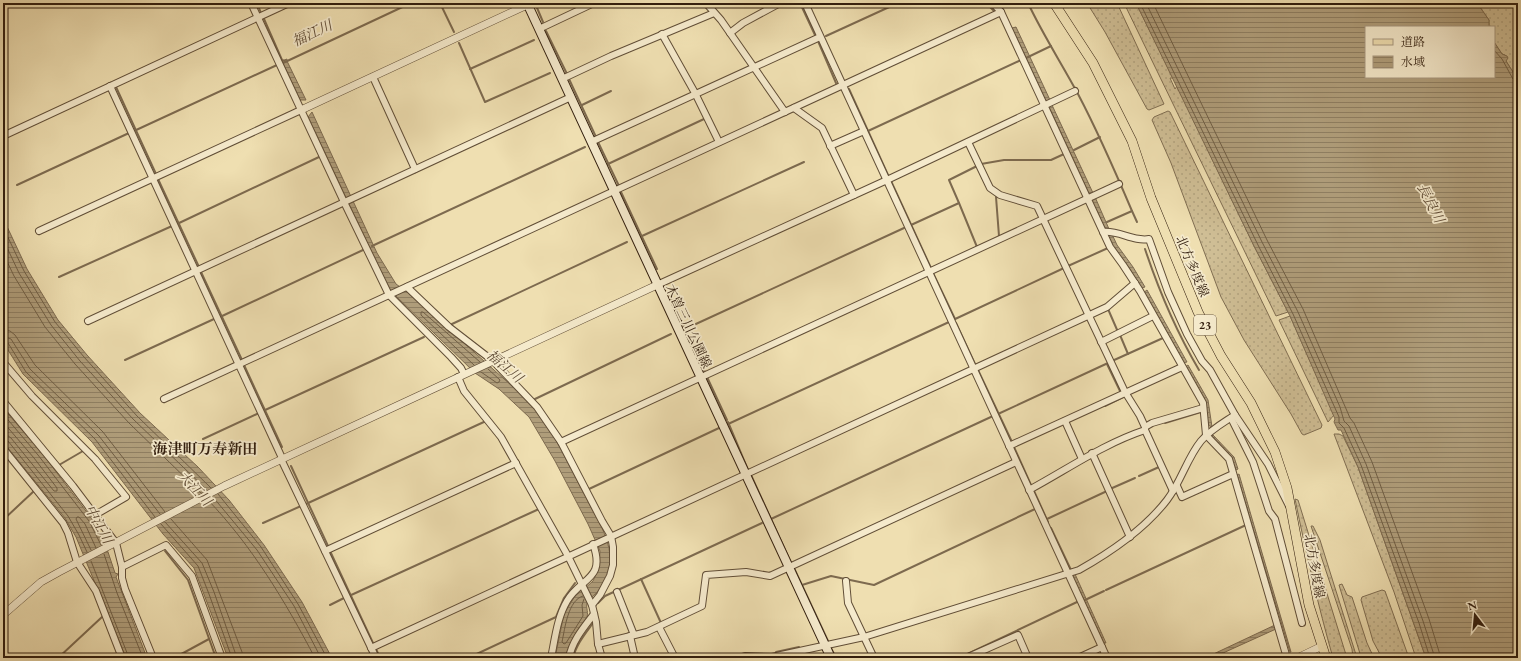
<svg xmlns="http://www.w3.org/2000/svg" width="1521" height="661" font-family="'EB Garamond','Noto Serif JP',serif">
  <style>
    .grass { fill: url(#grass-dots); stroke: #806e52 }
    .water { fill: url(#water-rules); stroke: #7d6a4f }
    .lines { fill: none; stroke-linecap: round; stroke-linejoin: round }
    .shore { stroke: #705e44; stroke-width: 1 }
    .stream { stroke: #7d6a4f; stroke-width: 2 }
    .minor-casing { stroke: #614e37; stroke-width: 8 }
    .tertiary-casing { stroke: #614e37; stroke-width: 8 }
    .secondary-casing { stroke: #321e0e; stroke-width: 10 }
    .primary-casing { stroke: #321e0e; stroke-width: 10 }
    .minor { stroke: #f5eacc; stroke-width: 6 }
    .tertiary { stroke: #f5eacc; stroke-width: 7 }
    .secondary { stroke: #f5eacc; stroke-width: 8 }
    .primary { stroke: #efdfb1; stroke-width: 9 }
    .labels { text-anchor: middle; stroke-width: 3.5; stroke-linejoin: round; paint-order: stroke }
    .shield { fill: #f5eacc; stroke: #6c5b47; stroke-width: 1 }
    .shield-label { font-size: 12px; font-weight: bold; fill: #321e0e }
    .street-label { font-size: 13px; fill: #321e0e; stroke: #f5eacc }
    .water-label { font-size: 14px; font-style: italic; fill: #5e4a34; stroke: #f5eacc }
    .quarter-label { font-size: 15px; font-weight: bold; fill: #321e0e; stroke: #f5eacc }
  </style>
  <defs>
    <pattern id="grass-dots" width="8" height="8" patternUnits="userSpaceOnUse"><rect width="8" height="8" fill="#cfbe95"/><path d="M2 2h.1M6 6h.1" fill="none" stroke="#b2a37f" stroke-width="1.8" stroke-linecap="round"/></pattern>
    <pattern id="water-rules" width="6" height="5" patternUnits="userSpaceOnUse"><rect width="6" height="5" fill="#af9d7a"/><path d="M0 2.5h6" fill="none" stroke="#8f7f62"/></pattern>
  </defs>
  <rect width="100%" height="100%" fill="#efdfb1"/>
  <filter id="stains"><feTurbulence type="fractalNoise" baseFrequency=".005" numOctaves="4"/><feColorMatrix values="0 0 0 0 .2 0 0 0 0 .09 0 0 0 0 .02 0 0 0 .5 -.17"/></filter>
  <radialGradient id="worn" r=".72"><stop offset=".6" stop-color="#630" stop-opacity="0"/><stop offset="1" stop-color="#630" stop-opacity=".3"/></radialGradient>
  <g class="grass">
    <polygon points="1087,3 1117,3 1164,104 1149,110 1147,109 1105,32"/>
    <polygon points="1124,3 1136,3 1173,78 1170,78 1175,89 1177,86 1254,246 1288,312 1276,316"/>
    <polygon points="1477,3 1511,3 1518,14 1518,80 1506,61 1505,55 1502,54 1494,42 1494,27 1489,27 1489,20"/>
    <polygon points="1168,111 1170,112 1322,425 1321,428 1304,435 1302,434 1291,414 1244,340 1221,297 1171,163 1152,120 1154,117"/>
    <polygon points="1290,316 1334,415 1328,422 1279,320"/>
    <polygon points="1334,434 1339,434 1343,436 1358,467 1426,658 1416,658 1394,592"/>
    <path d="M1295 499 1298 500 1347 658H1333C1318 605 1306 553 1295 499Z"/>
    <polygon points="1311,526 1313,526 1320,540 1357,658 1361,657 1339,585 1342,584 1347,595 1352,597 1367,643 1374,658 1353,658 1352,649"/>
    <polygon points="1382,590 1385,591 1409,658 1382,658 1373,641 1361,600 1362,597"/>
  </g>
  <g class="water">
    <polygon points="1136,3 1477,3 1489,20 1489,27 1366,27 1366,77 1494,77 1494,42 1502,54 1507,56 1508,58 1506,61 1518,80 1518,658 1426,658 1358,467 1341,430 1338,430 1334,422 1335,419 1290,316 1254,246"/>
    <polygon points="1016,27 1050,100 1046,102 1012,28"/>
    <polygon points="287,59 287,61 306,100 300,100 282,61"/>
    <polygon points="1052,105 1093,193 1089,194 1049,107"/>
    <path d="M312 112 377 253 396 284 407 292 513 387 538 411 549 427 602 528C612 551 615 570 598 591 595 595 591 597 589 600 584 605 589 611 587 617 585 622 581 626 578 630 572 639 568 648 565 658H555L564 614 575 596 583 590 593 581 599 568 600 551 588 524 555 461 529 417 499 389 475 373 396 296 388 287 308 117Z"/>
    <polygon points="1095,197 1109,229 1105,229 1091,200"/>
    <polygon points="3,218 27,269 58,320 87,355 140,413 198,467 229,500 264,545 302,602 332,658 228,658 194,568 163,534 92,442 23,374 3,342"/>
    <polygon points="1111,232 1117,245 1133,267 1145,287 1141,288 1130,269 1113,247 1107,234"/>
    <polygon points="1147,290 1187,362 1182,363 1143,293"/>
    <polygon points="1188,365 1208,400 1212,427 1208,425 1205,402 1185,367"/>
    <polygon points="3,408 41,452 92,519 108,552 115,573 118,574 116,577 147,658 126,658 76,537 65,518 3,442"/>
    <polygon points="1213,435 1234,457 1238,469 1236,470 1231,457 1211,437"/>
    <polygon points="1239,474 1291,652 1290,652 1237,475"/>
    <polygon points="1075,574 1106,643 1103,643 1072,576"/>
    <polygon points="1275,625 1276,629 1212,658 1205,658"/>
  </g>
  <g class="lines">
    <g class="shore">
      <polyline points="1140,3 1258,245 1293,314 1339,417 1339,423 1344,428 1361,465 1419,623 1430,658"/>
      <polyline points="1146,3 1262,242 1298,312 1340,407 1344,421 1349,426 1366,464 1423,621 1435,658"/>
      <polyline points="1153,3 1267,240 1303,309 1350,418 1354,423 1372,462 1429,619 1441,658"/>
      <polyline points="1494,50 1502,59 1513,79 1518,81"/>
      <polyline points="3,227 24,271 55,322 84,357 137,416 211,488"/>
      <polyline points="3,239 19,273 51,325 80,361 133,419 207,490"/>
      <polyline points="3,253 14,276 45,327 75,364 129,423 201,493"/>
      <polyline points="3,330 10,331 15,335 35,365 103,432 165,512"/>
      <polyline points="3,336 11,339 30,369 99,436 160,514"/>
      <polyline points="3,341 8,343 26,372 95,439 155,517"/>
      <polyline points="474,365 421,315 421,312 423,312 480,362"/>
      <polyline points="481,372 497,383 499,382 500,380 488,369"/>
      <polyline points="3,414 38,455 89,521 101,545"/>
      <polyline points="3,422 34,458 57,488 57,491 54,491 11,438 7,435 3,435"/>
      <polyline points="3,440 8,441 68,516 79,535 87,552"/>
      <polyline points="218,494 261,547 298,604 327,658"/>
      <polyline points="213,497 257,550 294,606 321,658"/>
      <path d="M208 500C252 546 285 601 315 658"/>
      <polyline points="171,519 207,560 242,652 243,658"/>
      <polyline points="165,522 202,563 214,592 237,658"/>
      <polyline points="161,524 198,566 209,594 232,658"/>
      <polyline points="91,550 76,519 77,517 79,517 85,524 96,548"/>
      <polyline points="104,554 117,593 143,658"/>
      <polyline points="91,561 129,658"/>
      <path d="M583 596C568 600 565 628 562 642L564 644 566 643 583 616 582 605 584 599"/>
    </g>
    <g class="stream">
      <polyline points="257,3 261,13"/>
      <polyline points="440,3 454,32"/>
      <polyline points="535,3 543,22"/>
      <polyline points="800,3 815,35"/>
      <polyline points="986,3 994,11"/>
      <path d="M1028 3C1043 35 1062 64 1078 94 1098 132 1115 171 1132 211"/>
      <polyline points="264,19 282,60 285,61"/>
      <polyline points="546,31 567,74"/>
      <polyline points="826,36 898,3"/>
      <polyline points="818,41 836,83"/>
      <polyline points="459,43 485,102 550,73"/>
      <polyline points="1026,58 1051,46"/>
      <polyline points="283,63 411,3"/>
      <polyline points="470,69 534,40"/>
      <polyline points="569,79 596,137"/>
      <polyline points="116,87 156,174"/>
      <polyline points="849,89 888,175"/>
      <polyline points="582,105 611,91"/>
      <polyline points="134,131 277,65"/>
      <polyline points="868,131 1021,60"/>
      <polyline points="598,142 619,186"/>
      <polyline points="1074,150 1100,137"/>
      <polyline points="608,164 704,119"/>
      <polyline points="981,164 1004,160 1051,160 1064,154"/>
      <polyline points="158,179 199,267"/>
      <polyline points="891,181 931,268"/>
      <polyline points="17,185 129,133"/>
      <polyline points="621,192 657,269"/>
      <polyline points="996,197 999,236 998,237"/>
      <polyline points="959,203 977,247 978,246"/>
      <polyline points="1107,222 1132,211 1137,222"/>
      <polyline points="177,224 319,157"/>
      <polyline points="911,225 959,203 949,180 977,166"/>
      <polyline points="642,236 804,162"/>
      <polyline points="372,246 585,147"/>
      <path d="M1145 249C1159 291 1176 331 1199 370"/>
      <polyline points="1068,266 1108,248"/>
      <polyline points="201,272 242,360"/>
      <polyline points="933,273 955,319"/>
      <polyline points="59,277 172,226"/>
      <polyline points="670,296 705,372"/>
      <polyline points="1108,309 1118,332"/>
      <polyline points="220,317 363,250"/>
      <polyline points="953,320 1064,268"/>
      <polyline points="956,323 975,364"/>
      <polyline points="452,324 627,242"/>
      <polyline points="685,329 904,228"/>
      <polyline points="1120,335 1128,354"/>
      <polyline points="125,360 214,319"/>
      <polyline points="1112,361 1163,338"/>
      <polyline points="1107,364 1120,391"/>
      <polyline points="244,365 282,447"/>
      <polyline points="978,370 1012,442"/>
      <polyline points="707,377 727,420"/>
      <polyline points="535,399 671,334"/>
      <polyline points="1105,406 1123,397"/>
      <polyline points="263,411 424,337"/>
      <polyline points="998,414 1108,363"/>
      <polyline points="728,422 748,470"/>
      <polyline points="1165,423 1201,412"/>
      <polyline points="726,425 949,322"/>
      <polyline points="203,439 259,413"/>
      <polyline points="1014,447 1031,485"/>
      <polyline points="59,465 83,451"/>
      <polyline points="291,466 328,546"/>
      <polyline points="751,475 791,563"/>
      <polyline points="1139,476 1159,467"/>
      <polyline points="589,489 719,428"/>
      <polyline points="1110,489 1135,478"/>
      <polyline points="1034,491 1048,522"/>
      <polyline points="306,504 486,421"/>
      <polyline points="771,519 993,416"/>
      <polyline points="1047,519 1107,491"/>
      <polyline points="3,520 34,491"/>
      <polyline points="263,523 301,506"/>
      <polyline points="1051,528 1071,570"/>
      <polyline points="165,551 188,580 216,658"/>
      <polyline points="330,551 373,643"/>
      <polyline points="794,568 828,641"/>
      <polyline points="641,579 661,623"/>
      <polyline points="802,585 831,576 874,585 1035,509"/>
      <polyline points="1106,590 1246,525"/>
      <polyline points="349,596 539,509"/>
      <polyline points="1085,600 1104,591"/>
      <polyline points="598,603 605,596 762,523"/>
      <polyline points="330,605 344,598"/>
      <polyline points="831,648 836,658"/>
      <polyline points="376,649 380,658"/>
      <polyline points="776,652 799,647"/>
      <polyline points="761,654 770,654"/>
      <polyline points="58,658 102,617"/>
      <polyline points="174,658 209,639"/>
      <polyline points="468,658 556,617 564,598 575,583"/>
      <path d="M573 658C576 645 585 634 593 623"/>
      <polyline points="729,658 740,655"/>
      <polyline points="959,658 1077,602"/>
    </g>
    <g class="minor-casing">
      <g id="minor">
        <polyline points="251,3 344,202 389,295 451,357 461,368 464,374"/>
        <polyline points="706,3 721,20 785,112"/>
        <polyline points="805,3 1107,658"/>
        <polyline points="993,3 1001,12 1110,247 1123,265 1140,291 1203,403 1206,435 1229,459 1287,658"/>
        <polyline points="539,29 594,3"/>
        <polyline points="730,33 743,23 780,3"/>
        <polyline points="662,34 695,93 719,142"/>
        <polyline points="373,77 415,169"/>
        <polyline points="562,79 611,56 714,13"/>
        <polyline points="110,86 282,458"/>
        <polyline points="794,108 822,128 854,195"/>
        <polyline points="3,136 289,3"/>
        <polyline points="591,142 820,37"/>
        <polyline points="968,142 990,188 1000,195 1037,206 1125,392 1140,416 1145,427"/>
        <polyline points="830,146 864,131"/>
        <polyline points="39,231 301,110"/>
        <path d="M1103 232C1119 230 1133 242 1149 239L1168 292 1187 334 1202 361 1210 370 1235 415"/>
        <polyline points="657,285 887,180 1075,91"/>
        <polyline points="407,287 449,327 493,361 537,407 561,442 602,521 611,536 613,547 613,565 610,576 600,595 592,605"/>
        <polyline points="88,321 571,97"/>
        <polyline points="1101,342 1153,316"/>
        <polyline points="3,362 32,396 95,459 126,497 95,515"/>
        <polyline points="458,377 464,391 501,437 568,556 592,605 596,622 598,644 602,658"/>
        <polyline points="164,399 1001,12"/>
        <polyline points="3,401 73,486 116,543 122,567 166,545 192,576 222,658"/>
        <polyline points="1231,418 1253,462 1269,511 1275,519 1302,623"/>
        <polyline points="1065,421 1082,459"/>
        <polyline points="1145,430 1173,491"/>
        <polyline points="561,442 1119,184"/>
        <polyline points="1009,446 1182,367"/>
        <polyline points="3,448 63,523 68,533 77,562 96,591 122,658"/>
        <polyline points="1092,453 1130,537"/>
        <polyline points="281,459 376,658"/>
        <polyline points="1177,486 1182,497 1233,474"/>
        <path d="M1029 490C1068 469 1103 444 1145 430V427L1152 423 1203 408"/>
        <polyline points="325,551 516,463"/>
        <polyline points="122,567 122,578 125,589 153,658"/>
        <polyline points="846,581 848,603 874,658"/>
        <polyline points="617,592 634,635"/>
        <polyline points="659,627 675,658"/>
        <polyline points="630,636 635,658"/>
        <polyline points="598,644 647,632 702,606 706,575 746,572 770,576 1016,462"/>
        <polyline points="371,648 1107,307 1135,283"/>
        <path d="M551 658C555 639 557 618 567 601 581 577 606 580 593 544"/>
        <path d="M569 658C572 641 584 627 594 614"/>
        <path d="M739 658 745 656 772 657 864 637 1079 570C1111 552 1144 530 1167 500 1181 482 1187 458 1201 441 1210 430 1223 423 1235 415L1268 464 1289 506"/>
        <polyline points="966,658 1018,635 1028,658"/>
        <polyline points="1078,658 1102,647"/>
      </g>
    </g>
    <g class="tertiary-casing">
      <g id="tertiary">
        <polyline points="301,110 527,5"/>
        <polyline points="3,615 41,582 59,572 224,486 657,285"/>
        <polyline points="1297,658 1322,646"/>
      </g>
    </g>
    <g class="secondary-casing">
      <polyline id="secondary" points="527,3 831,658"/>
    </g>
    <g class="primary-casing">
      <polyline id="primary" points="1054,3 1093,63 1132,141 1151,198 1198,312 1221,356 1251,403 1275,452 1287,488 1309,605 1326,658"/>
    </g>
    <use href="#minor" class="minor"/>
    <use href="#tertiary" class="tertiary"/>
    <use href="#secondary" class="secondary"/>
    <use href="#primary" class="primary"/>
  </g>
  <g class="labels">
    <rect class="shield" x="1194" y="315" width="22" height="20" rx="3"/>
    <g class="shield-label">
      <text x="1205" y="329">23</text>
    </g>
    <g class="street-label">
      <text transform="translate(1193 266) rotate(67)" y="5">北方多度線</text>
      <text transform="translate(689 326) rotate(65)" y="5">木曽三川公園線</text>
      <text transform="translate(1315 566) rotate(80)" y="5">北方多度線</text>
    </g>
    <g class="water-label">
      <text transform="translate(312 33) rotate(-25)" y="5">福江川</text>
      <text transform="translate(1431 203) rotate(63)" y="5">長良川</text>
      <text transform="translate(505 366) rotate(41)" y="5">福江川</text>
      <text transform="translate(195 488) rotate(47)" y="5">大江川</text>
      <text transform="translate(99 524) rotate(61)" y="5">中江川</text>
    </g>
    <g class="quarter-label">
      <text x="205" y="454">海津町万寿新田</text>
    </g>
  </g>
  <rect width="1521" height="661" fill="none" stroke="#efdfb1" stroke-width="16"/>
  <rect x="4" y="4" width="1513" height="653" fill="none" stroke="#321e0e" stroke-width="2"/>
  <rect x="8" y="8" width="1505" height="645" fill="none" stroke="#321e0e"/>
  <rect x="1365" y="26" width="130" height="52" fill="#f5eacc" stroke="#a79880"/>
  <rect x="1373" y="39" width="20" height="6" fill="#efdfb1" stroke="#a79880"/>
  <text x="1401" y="46" font-size="12" fill="#321e0e">道路</text>
  <rect x="1373" y="56" width="20" height="12" fill="url(#water-rules)" stroke="#a79880"/>
  <text x="1401" y="66" font-size="12" fill="#321e0e">水域</text>
  <g transform="translate(1475 615) rotate(344)" stroke="#f5eacc" stroke-width="3" paint-order="stroke">
  <path d="M0-3L7 15L0 10L-7 15Z" fill="#321e0e"/>
  <text y="-6" font-size="11" font-weight="bold" text-anchor="middle" fill="#321e0e">N</text>
  </g>
  <rect width="100%" height="100%" filter="url(#stains)"/>
  <rect width="100%" height="100%" fill="url(#worn)"/>
</svg>
